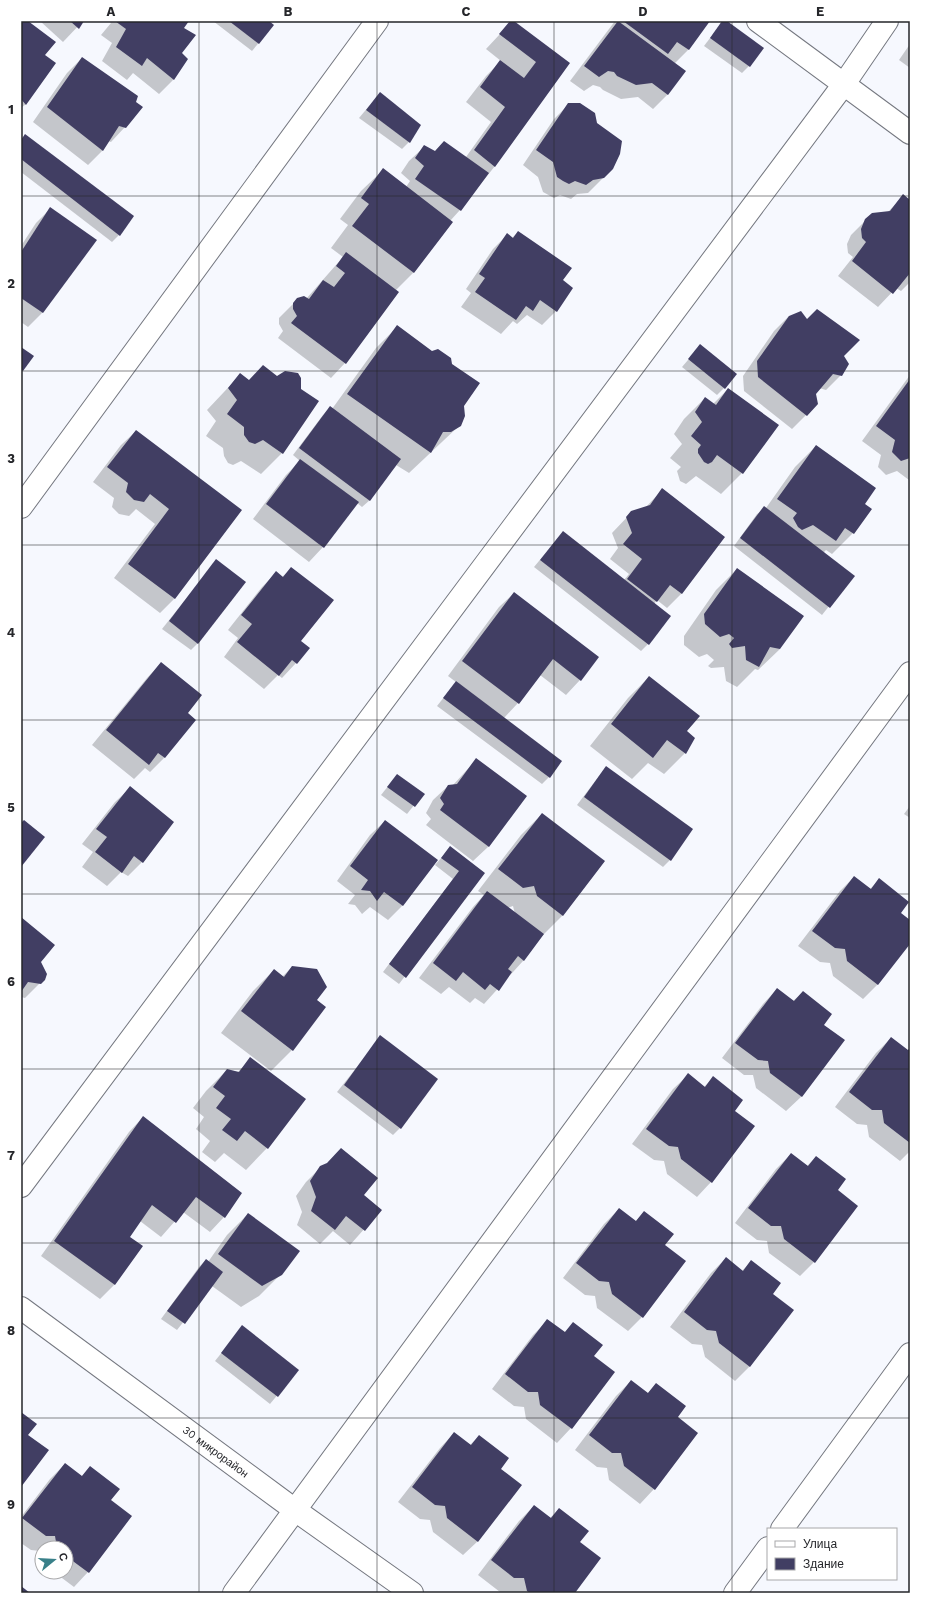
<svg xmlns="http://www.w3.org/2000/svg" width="931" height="1614" font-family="'Work Sans',sans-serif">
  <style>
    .shadow { fill: #0003; fill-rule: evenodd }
    .building { fill: #413e63 }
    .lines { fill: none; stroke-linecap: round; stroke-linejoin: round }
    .street-casing { stroke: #757880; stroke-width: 24 }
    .street { stroke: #fff; stroke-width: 22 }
    .grid { fill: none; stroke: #25262a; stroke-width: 1; stroke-opacity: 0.55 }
    .labels { text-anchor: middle; stroke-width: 4; stroke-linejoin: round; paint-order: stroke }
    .street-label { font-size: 11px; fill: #25262a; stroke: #fff }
    .neatline { fill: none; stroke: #25262a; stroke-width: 1.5 }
    .grid-label { font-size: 13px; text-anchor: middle; font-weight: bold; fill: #25262a }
  </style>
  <rect width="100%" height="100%" fill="#f6f8fe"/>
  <g class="shadow">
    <polygon points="21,21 26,21 44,55 26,104 21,108"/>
    <polygon points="40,21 83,21 63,42"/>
    <polygon points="108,21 188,21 183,28 180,53 186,59 173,80 159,94 133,73 127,80 102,61 112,43 101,35 111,23"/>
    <polygon points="213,21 267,21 273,26 252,51"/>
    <polygon points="512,21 569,63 495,166 460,210 450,221 452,222 413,273 396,290 398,292 345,363 331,378 278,338 283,331 279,324 279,318 298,299 306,299 343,257 331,248 348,225 340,219 361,191 383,170 406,187 410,181 401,173 409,161 424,147 434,152 466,157 491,122 466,102 486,76 501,61 486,49"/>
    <polygon points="615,21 709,21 688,50 674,64 668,94 653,109 638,97 621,99 603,90 600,87 593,85 584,91 570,81"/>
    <polygon points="723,21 725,21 749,66 742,73 704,46"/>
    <polygon points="910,44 910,68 899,60"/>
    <polygon points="82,58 125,127 111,142 108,141 102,151 88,165 33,122 67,73"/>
    <polygon points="380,93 409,142 402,149 359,118"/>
    <polygon points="569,104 596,124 612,169 588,193 577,194 571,199 560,195 554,198 543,192 538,177 523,165 554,119"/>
    <polygon points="25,135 119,235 112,242 21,172 21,140"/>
    <polygon points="903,196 910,201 910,282 901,291 896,288 878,307 838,276 853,257 848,253 847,244 851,235 866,220 887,213"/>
    <polygon points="50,209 43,312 28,327 21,322 21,246 36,223"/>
    <polygon points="518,232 562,281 556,311 542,325 527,315 517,324 513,321 501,334 461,307 471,293 466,289 493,249 507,235 512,238"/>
    <polygon points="789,316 841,375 826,390 819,388 815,393 806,415 792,429 744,391 743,376 774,331"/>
    <polygon points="397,327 463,405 460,425 409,473 396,465 370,500 362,507 357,503 323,547 309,562 253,519 286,475 300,461 293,455 323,415 330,408 332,409 376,348"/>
    <polygon points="700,346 724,388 717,395 682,367"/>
    <polygon points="297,374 301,383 282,453 261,474 241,461 233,465 228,463 224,456 223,448 206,436 216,421 207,410 240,375 248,381"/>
    <polygon points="910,375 910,479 909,480 897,471 886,475 878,467 881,455 862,441"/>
    <polygon points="728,389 742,473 721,494 696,476 686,484 680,481 677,471 681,467 670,458 682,444 674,434 684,419 705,398 713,404"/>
    <polygon points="136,431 240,510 174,599 160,613 114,578 155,524 136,509 129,516 119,514 112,507 114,498 93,482 121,445"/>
    <polygon points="816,446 864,504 853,533 832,554 826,550 823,553 853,576 822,615 734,546 757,514 766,508 795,467"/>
    <polygon points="662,490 682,593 667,608 657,600 654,604 648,644 641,651 534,567 563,532 624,580 629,574 610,559 618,548 612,533 632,512 646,507"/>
    <polygon points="216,561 198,643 191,650 162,629"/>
    <polygon points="292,568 300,641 296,663 282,678 278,675 264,689 224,657 238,638 228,630 262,587 276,573 282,577"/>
    <polygon points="737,569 780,649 758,670 755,669 737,687 726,681 724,667 711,668 708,666 714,660 707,654 699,657 684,645 684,636 716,590"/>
    <polygon points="514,593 580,680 566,695 540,675 518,703 504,718 549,777 542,784 437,706 456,682 448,676 499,607"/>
    <polygon points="161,663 187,713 195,720 164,758 150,772 145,768 134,779 92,745 147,678"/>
    <polygon points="649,677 685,732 685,753 664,774 648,763 632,779 590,746 628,698"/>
    <polygon points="476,760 525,796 488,847 473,861 426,825 431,819 426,813 433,800 448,786 453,785"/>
    <polygon points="606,767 670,860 663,867 577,805"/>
    <polygon points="397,775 423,794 407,814 381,795"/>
    <polygon points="130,788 142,862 128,876 121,872 107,886 82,867 93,852 82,844 115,802"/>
    <polygon points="910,806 910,818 904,814"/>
    <path d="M542 814 604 862 562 916 542 936 523 961 484 1004 475 998 470 1003 449 987 441 994 419 978 473 907 484 895 478 891 521 835ZM513 906 515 914 507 908Z"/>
    <polygon points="385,821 436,860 402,906 388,920 370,907 362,914 355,905 348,904 355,895 337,881 370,835"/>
    <polygon points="450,848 484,873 399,984 383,972 453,879 435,865"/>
    <polygon points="854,877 870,889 879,880 899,913 910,921 910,942 878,984 863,999 833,976 830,963 820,962 798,946 840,891"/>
    <polygon points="21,918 40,962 44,979 25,998 21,997"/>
    <polygon points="292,967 316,1000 325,1007 292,1050 271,1071 221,1033 253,991 274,970 282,977"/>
    <polygon points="777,989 793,1001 803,992 823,1025 843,1041 801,1097 786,1111 756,1088 753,1075 744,1075 722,1058 763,1004"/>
    <polygon points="381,1037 400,1128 393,1135 337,1092"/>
    <polygon points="891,1038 907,1051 910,1048 910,1151 900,1161 869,1137 867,1125 857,1124 835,1107 876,1053"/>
    <polygon points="250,1059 304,1099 267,1148 246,1170 224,1153 215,1162 202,1152 210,1141 196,1129 204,1117 193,1108 206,1091 227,1070 237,1073"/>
    <polygon points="688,1075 704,1087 713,1078 734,1111 711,1182 697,1197 667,1174 664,1161 654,1160 632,1144 673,1089"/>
    <polygon points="143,1117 224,1217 210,1232 183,1212 161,1237 140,1221 129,1238 115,1284 100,1299 41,1256 129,1132"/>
    <polygon points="791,1154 807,1166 816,1157 836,1190 814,1262 800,1276 769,1253 767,1241 757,1240 735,1223 776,1169"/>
    <polygon points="321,1167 363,1196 381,1210 350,1245 333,1231 320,1244 297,1225 302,1212 296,1196 306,1182"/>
    <polygon points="619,1209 635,1222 644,1212 664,1245 642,1317 628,1331 597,1308 595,1296 585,1295 563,1278 604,1224"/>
    <polygon points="248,1214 281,1274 259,1296 241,1307 212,1286 177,1330 161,1319 199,1267 206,1260 208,1262 227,1235"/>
    <polygon points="726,1258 742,1271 751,1261 772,1294 750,1366 735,1381 705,1357 702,1345 692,1344 670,1327 711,1273"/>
    <polygon points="548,1320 564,1333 573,1323 593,1356 571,1428 557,1443 526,1419 524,1407 514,1406 492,1389 533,1335"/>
    <polygon points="242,1327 298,1370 270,1404 215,1361"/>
    <polygon points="631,1381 647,1394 656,1384 677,1417 654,1489 640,1504 609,1480 607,1468 597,1467 575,1450 616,1396"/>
    <polygon points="454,1433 470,1445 479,1436 500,1469 478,1541 463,1555 433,1532 430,1520 420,1519 398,1502 440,1448"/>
    <polygon points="65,1464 81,1477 90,1467 110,1500 131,1516 88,1572 74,1587 54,1572 66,1572 66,1548 42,1548 42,1559 40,1551 31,1550 21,1543 21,1517 50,1479"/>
    <polygon points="534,1506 550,1518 559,1509 579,1542 573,1593 500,1592 478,1575 519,1521"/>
  </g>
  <g class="building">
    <polygon points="21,21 28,21 56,42 45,55 56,63 26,105 21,99"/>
    <polygon points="70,21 84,21 79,29"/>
    <polygon points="115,21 189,21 184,28 196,35 182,53 188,59 174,80 147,58 142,66 116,47 126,29"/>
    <polygon points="229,21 269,21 274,25 259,44"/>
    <polygon points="510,21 514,21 570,63 495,167 474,150 505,107 480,87 500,60 524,78 536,62 499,34"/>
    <polygon points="618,21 686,71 668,95 652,83 636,85 617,76 614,72 608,71 599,77 584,66"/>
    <polygon points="623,21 710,21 689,50 677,42 668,54"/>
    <polygon points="722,21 727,21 764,48 750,67 710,38"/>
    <polygon points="82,57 138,96 136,102 143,107 126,128 119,126 103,151 47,107"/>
    <polygon points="380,92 421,125 410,143 366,110"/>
    <polygon points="568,103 580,103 595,113 597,123 622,141 620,154 613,169 604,178 593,180 586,185 575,181 569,184 563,181 557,177 553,162 536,150"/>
    <polygon points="25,134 134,216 120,236 21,159 21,140"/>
    <polygon points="444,141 489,173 461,211 415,179 424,166 415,158 424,145 435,151"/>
    <polygon points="383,168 453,222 414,273 352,226 369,204 361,198"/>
    <polygon points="903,194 910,200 910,273 893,294 852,261 866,242 862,238 861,229 865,219 872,213 890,211"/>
    <polygon points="50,207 97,240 43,313 21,298 21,252"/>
    <polygon points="518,231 572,268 563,280 573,288 557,312 540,300 533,311 526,306 516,320 475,292 485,278 479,274 507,233 513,238"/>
    <polygon points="346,252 399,292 346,364 291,323 297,316 293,309 293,303 297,298 304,296 309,299 323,280 334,287 345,273 336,266"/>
    <polygon points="817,309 860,340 844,356 849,364 842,376 833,374 816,394 818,404 807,416 758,377 757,361 789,316 801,311 807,319"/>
    <polygon points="397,325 432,351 438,349 451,358 452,364 480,383 464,406 465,416 461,426 451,432 443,432 431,453 347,394"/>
    <polygon points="700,344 737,374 725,389 688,359"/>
    <polygon points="21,347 34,356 23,371 21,370"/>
    <polygon points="263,365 277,376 285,371 298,373 301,378 301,389 319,401 283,454 263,440 255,444 249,442 244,435 244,427 227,414 237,400 228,388 240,373 249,380"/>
    <polygon points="910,379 910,458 901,461 892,452 895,440 876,426"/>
    <polygon points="728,388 779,425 743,474 717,455 712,462 708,464 704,462 698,453 698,449 701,445 691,436 702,422 695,412 705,397 716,405"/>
    <polygon points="330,406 401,459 370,501 299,448"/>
    <polygon points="136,430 242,510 175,599 128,564 169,509 150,494 144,502 134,500 126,492 128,483 107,467"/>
    <polygon points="816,445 876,488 865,504 872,509 854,534 845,528 836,541 813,525 802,530 798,527 793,518 797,513 777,499"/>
    <polygon points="300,459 359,502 324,548 266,504"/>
    <polygon points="662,488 725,537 682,594 670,585 657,602 627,579 642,559 623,544 632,533 626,517 631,511 650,505"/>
    <polygon points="764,506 855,576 830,608 740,538"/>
    <polygon points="563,531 671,616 649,645 540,560"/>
    <polygon points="216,559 246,582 198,644 169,621"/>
    <polygon points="291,567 334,600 301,641 310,648 297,664 292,660 279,676 237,642 252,624 241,615 276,571 283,577"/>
    <polygon points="737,568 804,616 780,649 770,647 759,667 746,660 745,646 732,648 729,644 734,638 729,634 720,637 705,624 704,614"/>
    <polygon points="514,592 599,657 581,681 553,659 519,704 462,661"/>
    <polygon points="161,662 202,695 188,713 196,720 165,758 158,753 149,765 106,730"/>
    <polygon points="649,676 700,716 687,731 695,738 686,754 667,740 653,758 611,724"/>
    <polygon points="456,681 562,761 550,778 443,698"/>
    <polygon points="476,758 527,796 489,847 440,810 444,804 440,798 448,785 457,784"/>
    <polygon points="606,766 693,829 671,861 584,797"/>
    <polygon points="397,774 425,794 415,807 387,787"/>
    <polygon points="130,786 174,822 143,863 134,856 122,873 95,852 107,837 96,829"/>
    <polygon points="542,813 605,861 563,916 537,896 534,886 523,888 498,869"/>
    <polygon points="24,820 45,837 21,867 21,823"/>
    <polygon points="385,820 438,860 403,906 384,892 377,901 370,891 361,890 368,880 350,866"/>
    <polygon points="450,846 485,873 406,978 389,964 459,871 441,858"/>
    <polygon points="854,876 871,889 879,878 909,902 901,913 910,920 910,944 878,985 847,961 845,949 835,948 812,931"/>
    <polygon points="487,891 544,934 524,961 518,956 508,969 512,972 499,991 490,984 485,990 463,972 456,981 433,963"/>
    <polygon points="21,917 55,945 41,962 47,974 45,980 41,984 28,982 21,992"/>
    <polygon points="292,966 317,969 327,987 317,1000 326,1007 293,1051 241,1011 274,969 284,977"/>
    <polygon points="777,988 794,1001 803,991 832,1014 824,1025 845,1040 802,1097 770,1073 768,1061 758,1060 735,1043"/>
    <polygon points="380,1035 438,1079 401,1129 344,1085"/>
    <polygon points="891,1037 908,1050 910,1048 910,1143 884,1123 882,1110 872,1110 849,1092"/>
    <polygon points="250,1057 306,1099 268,1149 245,1131 237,1141 222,1130 231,1119 216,1108 225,1096 213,1087 227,1069 239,1072"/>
    <polygon points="688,1073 705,1087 713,1076 743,1100 735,1111 755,1126 712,1183 681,1159 678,1147 669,1146 646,1129"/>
    <polygon points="143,1116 242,1193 225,1218 196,1197 176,1223 152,1205 130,1237 143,1246 115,1285 54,1241"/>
    <polygon points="341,1148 378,1178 364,1195 382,1210 365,1231 346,1216 335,1230 311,1211 316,1197 310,1181 320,1166 327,1163"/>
    <polygon points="791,1153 808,1166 816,1156 846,1179 838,1190 858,1206 815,1263 784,1239 781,1226 771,1226 748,1208"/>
    <polygon points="619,1208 636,1221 644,1211 674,1234 665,1245 686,1261 643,1318 612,1294 609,1282 599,1281 576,1263"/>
    <polygon points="248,1213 300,1251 282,1275 262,1286 218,1254"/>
    <polygon points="726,1257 743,1271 751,1260 781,1283 773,1294 794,1310 750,1367 719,1343 716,1331 707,1330 684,1312"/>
    <polygon points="206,1259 223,1272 185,1324 167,1311"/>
    <polygon points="547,1319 565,1332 573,1322 603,1345 594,1356 615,1372 572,1429 540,1405 538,1392 528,1392 505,1374"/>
    <polygon points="242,1325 299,1370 278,1397 221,1353"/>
    <polygon points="631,1380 648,1393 656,1383 686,1406 678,1417 698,1433 655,1490 624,1466 621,1453 612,1453 589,1435"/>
    <polygon points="21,1412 37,1424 28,1435 49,1450 21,1487"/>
    <polygon points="454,1432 471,1445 479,1435 509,1458 501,1469 522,1485 478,1542 447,1518 445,1506 435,1505 412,1487"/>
    <polygon points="65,1463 82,1476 90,1466 120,1489 111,1500 132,1516 89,1573 66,1556 66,1548 57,1548 55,1536 46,1536 22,1518"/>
    <polygon points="534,1505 551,1518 559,1508 589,1531 580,1542 601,1558 575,1593 530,1593 527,1591 524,1578 514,1578 491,1560"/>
    <polygon points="21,1586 30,1593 21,1593"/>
  </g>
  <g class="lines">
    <g class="street-casing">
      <g id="street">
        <polyline points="758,21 910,133"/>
        <polyline points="21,507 377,21"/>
        <polyline points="21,1186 844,84 887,21"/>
        <path id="s1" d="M21 1308 295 1510 412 1593"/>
        <polyline points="782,1529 910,1354"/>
        <polyline points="234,1593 910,673"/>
        <polyline points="735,1593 768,1548"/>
      </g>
    </g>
    <use href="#street" class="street"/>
  </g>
  <path class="grid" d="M199 21V1593M377 21V1593M554 21V1593M732 21V1593M21 196H910M21 371H910M21 545H910M21 720H910M21 894H910M21 1069H910M21 1243H910M21 1418H910"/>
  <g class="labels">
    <g class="street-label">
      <text dy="4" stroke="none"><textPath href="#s1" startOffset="242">30 микрорайон</textPath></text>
    </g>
  </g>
  <rect width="931" height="1614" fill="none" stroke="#ffffff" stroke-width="44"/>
  <rect x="767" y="1528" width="130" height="52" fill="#ffffff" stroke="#a8a8aa"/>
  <rect x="775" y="1541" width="20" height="6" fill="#ffffff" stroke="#a8a8aa"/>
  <text x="803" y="1548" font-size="12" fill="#25262a">Улица</text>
  <rect x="775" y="1558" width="20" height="12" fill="#413e63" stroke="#a8a8aa"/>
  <text x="803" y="1568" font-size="12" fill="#25262a">Здание</text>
  <g transform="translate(54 1560) rotate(72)"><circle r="19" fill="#ffffff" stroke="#a8a8aa"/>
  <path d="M0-3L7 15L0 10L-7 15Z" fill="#398089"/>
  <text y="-6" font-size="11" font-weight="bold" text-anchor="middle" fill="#25262a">С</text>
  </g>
  <rect x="22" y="22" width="887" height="1570" class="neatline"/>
  <g class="grid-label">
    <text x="111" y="16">A</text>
    <text x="288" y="16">B</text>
    <text x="466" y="16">C</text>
    <text x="643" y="16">D</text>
    <text x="820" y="16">E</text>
    <text x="11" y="114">1</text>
    <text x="11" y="288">2</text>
    <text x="11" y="463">3</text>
    <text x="11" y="637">4</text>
    <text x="11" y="812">5</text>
    <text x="11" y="986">6</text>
    <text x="11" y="1160">7</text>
    <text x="11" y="1335">8</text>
    <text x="11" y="1509">9</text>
  </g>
</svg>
